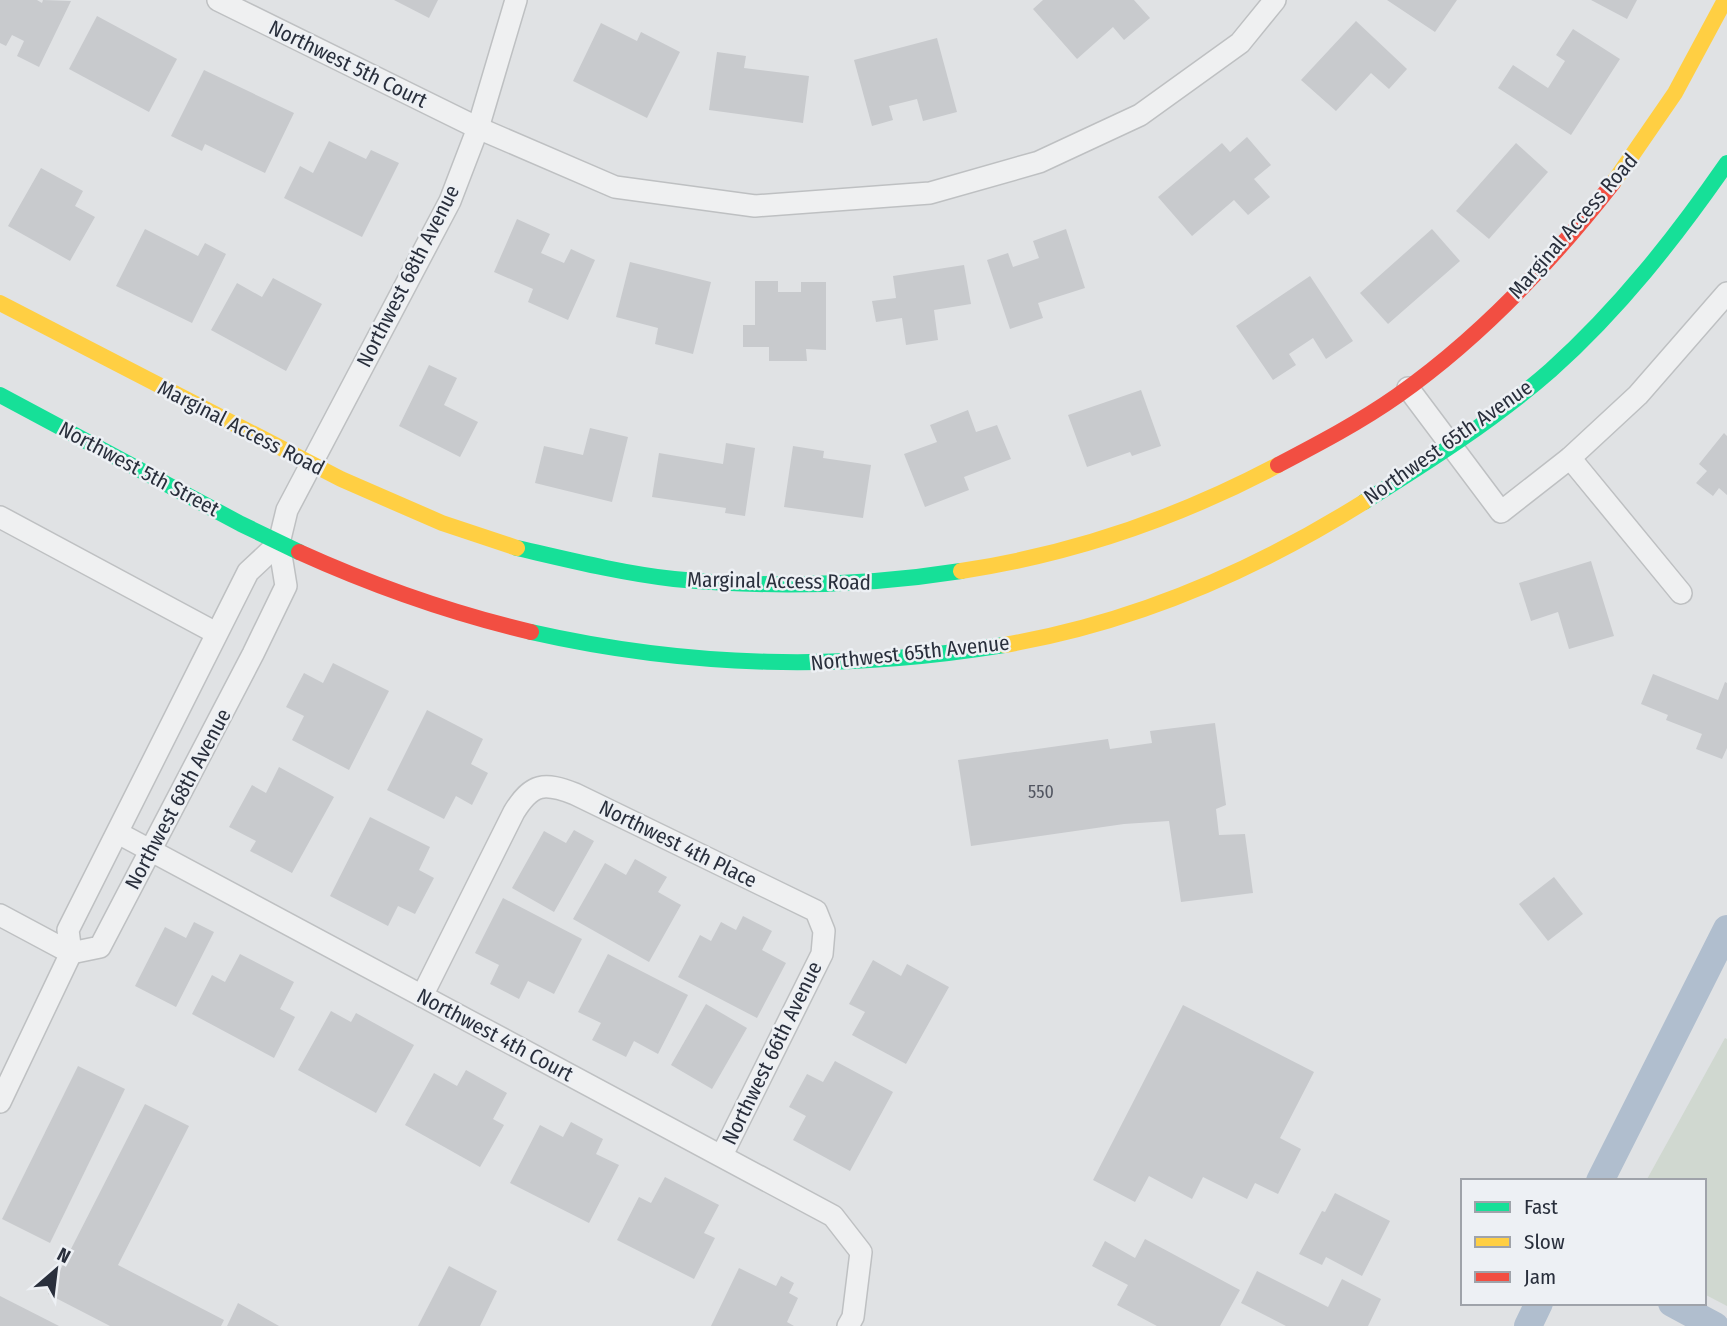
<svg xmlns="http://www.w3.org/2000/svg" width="1727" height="1326" font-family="'Fira Sans Condensed',sans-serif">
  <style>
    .green { fill: #d0d8d0 }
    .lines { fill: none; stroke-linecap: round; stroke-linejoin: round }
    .canal { stroke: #b0bece; stroke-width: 28 }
    .building { fill: #c8cacd }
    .street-casing { stroke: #bec0c2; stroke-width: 24 }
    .street { stroke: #eff0f1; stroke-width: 21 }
    .fast { stroke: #16e098; stroke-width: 16 }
    .slow { stroke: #ffcf43; stroke-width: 16 }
    .jam { stroke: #f24e42; stroke-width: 16 }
    .labels { text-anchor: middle; stroke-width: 5; stroke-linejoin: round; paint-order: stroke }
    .number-label { font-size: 18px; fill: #525661 }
    .street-label { font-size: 21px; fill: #292f3c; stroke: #edf0f4 }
  </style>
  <rect width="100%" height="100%" fill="#e0e2e4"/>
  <polygon class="green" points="1725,1038 1727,1039 1727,1306 1704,1294 1704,1181 1646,1181"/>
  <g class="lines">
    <g class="canal">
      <polyline points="1600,1181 1727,929"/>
      <polyline points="1672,1303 1715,1326"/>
      <polyline points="1528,1326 1539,1303"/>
    </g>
  </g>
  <g class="building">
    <polygon points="0,0 37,0 42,3 43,0 71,1 39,67 17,56 24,41 12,35 6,46 0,43"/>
    <polygon points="394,0 438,0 429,18"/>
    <polygon points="1043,0 1134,0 1150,18 1124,40 1113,27 1077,59 1033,9"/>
    <polygon points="1387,0 1457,0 1435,32"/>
    <polygon points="1591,0 1637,0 1627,19"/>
    <polygon points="97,16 177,59 149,112 69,69"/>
    <polygon points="1356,21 1407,69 1389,89 1371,73 1336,111 1301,80"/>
    <polygon points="601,23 637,41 641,32 680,52 647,118 573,81"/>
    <polygon points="1573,29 1620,59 1571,135 1498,88 1513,65 1548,88 1565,61 1556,55"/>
    <polygon points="937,38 957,112 923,121 917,99 889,106 893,120 872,126 854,60"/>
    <polygon points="717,52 746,56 744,68 809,76 803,123 709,110"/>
    <polygon points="204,70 294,113 265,173 205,144 202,151 171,136"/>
    <polygon points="1247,137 1271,165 1254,179 1270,197 1248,215 1234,200 1192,236 1158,197 1222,143 1230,152"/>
    <polygon points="329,141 366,159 371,150 399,163 362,237 284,198 300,166 313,173"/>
    <polygon points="1516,143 1548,172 1489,239 1456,211"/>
    <polygon points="41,168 83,191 75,206 95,217 70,261 8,226"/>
    <polygon points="517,219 550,234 541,253 564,263 571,249 595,260 568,320 528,302 533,289 494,272"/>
    <polygon points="145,229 198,256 205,243 226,254 192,323 116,286"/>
    <polygon points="1066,229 1085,288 1038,303 1043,318 1010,329 987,260 1008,253 1013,267 1039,258 1033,241"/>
    <polygon points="1432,229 1460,261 1388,324 1360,293"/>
    <polygon points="630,262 711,282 693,354 655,344 658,328 616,317"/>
    <polygon points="964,265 971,304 934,310 938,340 906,345 902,318 876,322 872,301 896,298 893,276"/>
    <polygon points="1310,276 1353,341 1326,359 1313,338 1289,354 1296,365 1273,380 1236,326"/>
    <polygon points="273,278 322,304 286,371 211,330 237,283 262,297"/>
    <polygon points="755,281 778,281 778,292 801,292 801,282 826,282 826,350 806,349 807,361 769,361 769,347 743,347 743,325 755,325"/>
    <polygon points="429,365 457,378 444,405 478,422 460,457 399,426"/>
    <polygon points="1141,390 1161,446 1132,456 1130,452 1087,467 1068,415"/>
    <polygon points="968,410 976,432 997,425 1011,459 964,477 969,490 925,507 904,454 937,442 930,425"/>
    <polygon points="590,428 628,437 612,502 535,483 544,446 583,455"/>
    <polygon points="1724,433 1727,436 1727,495 1719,488 1713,496 1696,483 1707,471 1699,464"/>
    <polygon points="726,443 755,448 745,516 725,513 726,508 652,497 659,453 723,464"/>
    <polygon points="793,446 824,451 823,458 871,465 863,518 784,507"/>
    <polygon points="1591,561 1614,636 1569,649 1558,612 1531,621 1519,583"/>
    <polygon points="333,663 389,691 349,770 292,740 304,716 286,707 304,673 323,683"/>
    <polygon points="1653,674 1718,700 1725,682 1727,683 1727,748 1722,759 1696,749 1702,734 1666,720 1668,715 1641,704"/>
    <polygon points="427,710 483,739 471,764 488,773 472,805 456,796 444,819 387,790"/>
    <polygon points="1215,723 1226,805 1216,809 1219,835 1245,834 1253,893 1181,902 1169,821 1124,824 971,846 958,760 1108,739 1110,749 1152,743 1150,731"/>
    <polygon points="279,767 334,797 292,873 250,851 256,841 229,827 252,785 266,793"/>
    <polygon points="370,817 430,847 419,870 434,878 415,914 398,906 388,926 330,896"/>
    <polygon points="574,830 594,841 554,912 512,888 544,831 566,843"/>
    <polygon points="635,859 667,877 658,892 681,905 649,962 573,919 605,863 626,875"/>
    <polygon points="1554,877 1583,914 1548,941 1519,904"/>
    <polygon points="503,898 582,939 554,994 528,981 519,999 490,984 499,965 475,953"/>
    <polygon points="743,916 772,931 762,950 786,963 757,1018 678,977 700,935 711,941 721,922 736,930"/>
    <polygon points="194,922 214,932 176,1007 135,986 165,927 186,938"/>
    <polygon points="240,954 294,982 280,1009 295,1017 274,1058 192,1014 212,975 225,982"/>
    <polygon points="608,954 688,995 658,1054 634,1041 626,1057 592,1040 601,1023 578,1012"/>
    <polygon points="873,960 901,976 907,964 949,987 906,1064 852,1035 865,1012 849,1004"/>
    <polygon points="706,1004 747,1028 712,1089 671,1065"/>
    <polygon points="1183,1005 1314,1072 1280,1138 1301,1149 1278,1194 1255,1183 1247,1199 1203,1177 1192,1199 1149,1176 1135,1202 1093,1180"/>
    <polygon points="331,1011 351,1022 356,1013 414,1045 376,1113 298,1070"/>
    <polygon points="835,1061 893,1092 850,1171 793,1140 806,1116 789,1107 807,1074 823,1082"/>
    <polygon points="78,1066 125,1089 50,1243 2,1219"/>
    <polygon points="466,1070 507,1093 493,1119 504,1125 480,1167 405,1125 434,1073 457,1086"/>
    <polygon points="145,1104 189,1126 118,1265 224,1320 221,1326 110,1326 48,1294"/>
    <polygon points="571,1122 603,1139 596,1154 619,1165 589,1223 510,1183 540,1125 563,1137"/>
    <polygon points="665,1177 719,1205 704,1233 715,1238 694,1279 617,1240 639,1197 651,1203"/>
    <polygon points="1335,1193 1390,1221 1362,1276 1326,1257 1322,1265 1299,1254 1322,1211 1325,1212"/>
    <polygon points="1145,1239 1240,1290 1220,1326 1157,1326 1117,1305 1128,1285 1092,1266 1105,1241 1135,1258"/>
    <polygon points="449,1266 497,1291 480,1326 418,1326"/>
    <polygon points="739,1268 776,1286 781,1276 794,1283 789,1293 798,1298 787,1322 794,1326 711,1326"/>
    <polygon points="1257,1271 1328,1307 1342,1279 1381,1299 1368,1326 1286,1326 1241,1303"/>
    <polygon points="0,1296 59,1326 0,1326"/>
    <polygon points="238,1303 279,1326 227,1326"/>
  </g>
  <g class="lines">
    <g class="street-casing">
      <g id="street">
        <polyline points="218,0 478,128 615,187 755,206 930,193 1039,162 1140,115 1240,43 1275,0"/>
        <polyline points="1408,388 1501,512 1570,458 1638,395 1727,293"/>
        <polyline points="1570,458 1681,593"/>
        <polyline points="0,517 216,633"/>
        <polyline points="118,833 833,1216 861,1252 853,1317 848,1326"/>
        <polyline points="0,915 71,953"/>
        <polyline points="71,953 100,947 253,654 286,586 279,543 287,510 450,201 478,128 516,0"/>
        <path d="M422 996 514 812C532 783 544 782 575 794L816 911 824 931 822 954 722 1155"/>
        <polyline points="0,1102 71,953 68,930 248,572 279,543"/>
      </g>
    </g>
    <use href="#street" class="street"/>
    <g class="fast">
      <polyline points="0,395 241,524 299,552"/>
      <path d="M1364 502C1428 462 1494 420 1551 370 1619 309 1675 238 1727 163"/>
      <path d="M517 548C569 560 621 573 674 579 770 588 866 586 961 571"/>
      <path d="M531 632C690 668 844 671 1004 645"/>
    </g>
    <g class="slow">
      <polyline points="1613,183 1675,93 1725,0"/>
      <polyline points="0,303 341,479 442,523 517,548"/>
      <path d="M961 571C1073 554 1178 518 1278 465"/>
      <path d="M1004 645C1133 623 1254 571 1364 502"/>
    </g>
    <g class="jam">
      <path d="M1278 465C1318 444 1360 422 1397 396 1478 339 1552 261 1613 183"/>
      <path d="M299 552C374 586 451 613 531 632"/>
    </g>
  </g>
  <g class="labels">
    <g class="number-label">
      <text x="1041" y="798">550</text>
    </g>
    <g class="street-label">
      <text transform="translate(348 64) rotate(26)" y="7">Northwest 5th Court</text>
      <text transform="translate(1573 226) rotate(-49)" y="7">Marginal Access Road</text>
      <text transform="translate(408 276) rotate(-63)" y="7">Northwest 68th Avenue</text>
      <text transform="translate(241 428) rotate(27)" y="7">Marginal Access Road</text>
      <text transform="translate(1448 442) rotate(-35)" y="7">Northwest 65th Avenue</text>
      <text transform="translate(139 469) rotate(28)" y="7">Northwest 5th Street</text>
      <text transform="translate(779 581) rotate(1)" y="7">Marginal Access Road</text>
      <text transform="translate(910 653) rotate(-6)" y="7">Northwest 65th Avenue</text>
      <text transform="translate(178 799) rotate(-62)" y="7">Northwest 68th Avenue</text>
      <text transform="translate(678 844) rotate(26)" y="7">Northwest 4th Place</text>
      <text transform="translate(495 1035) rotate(28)" y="7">Northwest 4th Court</text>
      <text transform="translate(772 1053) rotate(-64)" y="7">Northwest 66th Avenue</text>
    </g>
  </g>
  <rect x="1461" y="1179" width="245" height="126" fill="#edf0f4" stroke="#9fa3aa" stroke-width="2"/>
  <rect x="1475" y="1202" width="35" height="10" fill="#16e098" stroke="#9fa3aa" stroke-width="2"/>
  <text x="1524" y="1214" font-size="21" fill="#292f3c">Fast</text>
  <rect x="1475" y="1237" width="35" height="10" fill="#ffcf43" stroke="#9fa3aa" stroke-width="2"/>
  <text x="1524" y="1249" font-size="21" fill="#292f3c">Slow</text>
  <rect x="1475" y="1272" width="35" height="10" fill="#f24e42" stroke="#9fa3aa" stroke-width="2"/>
  <text x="1524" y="1284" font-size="21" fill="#292f3c">Jam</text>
  <g transform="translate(56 1270) rotate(28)" stroke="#edf0f4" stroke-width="5" paint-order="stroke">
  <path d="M0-5L12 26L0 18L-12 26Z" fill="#292f3c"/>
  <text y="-10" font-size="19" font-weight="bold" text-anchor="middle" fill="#292f3c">N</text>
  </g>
</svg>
